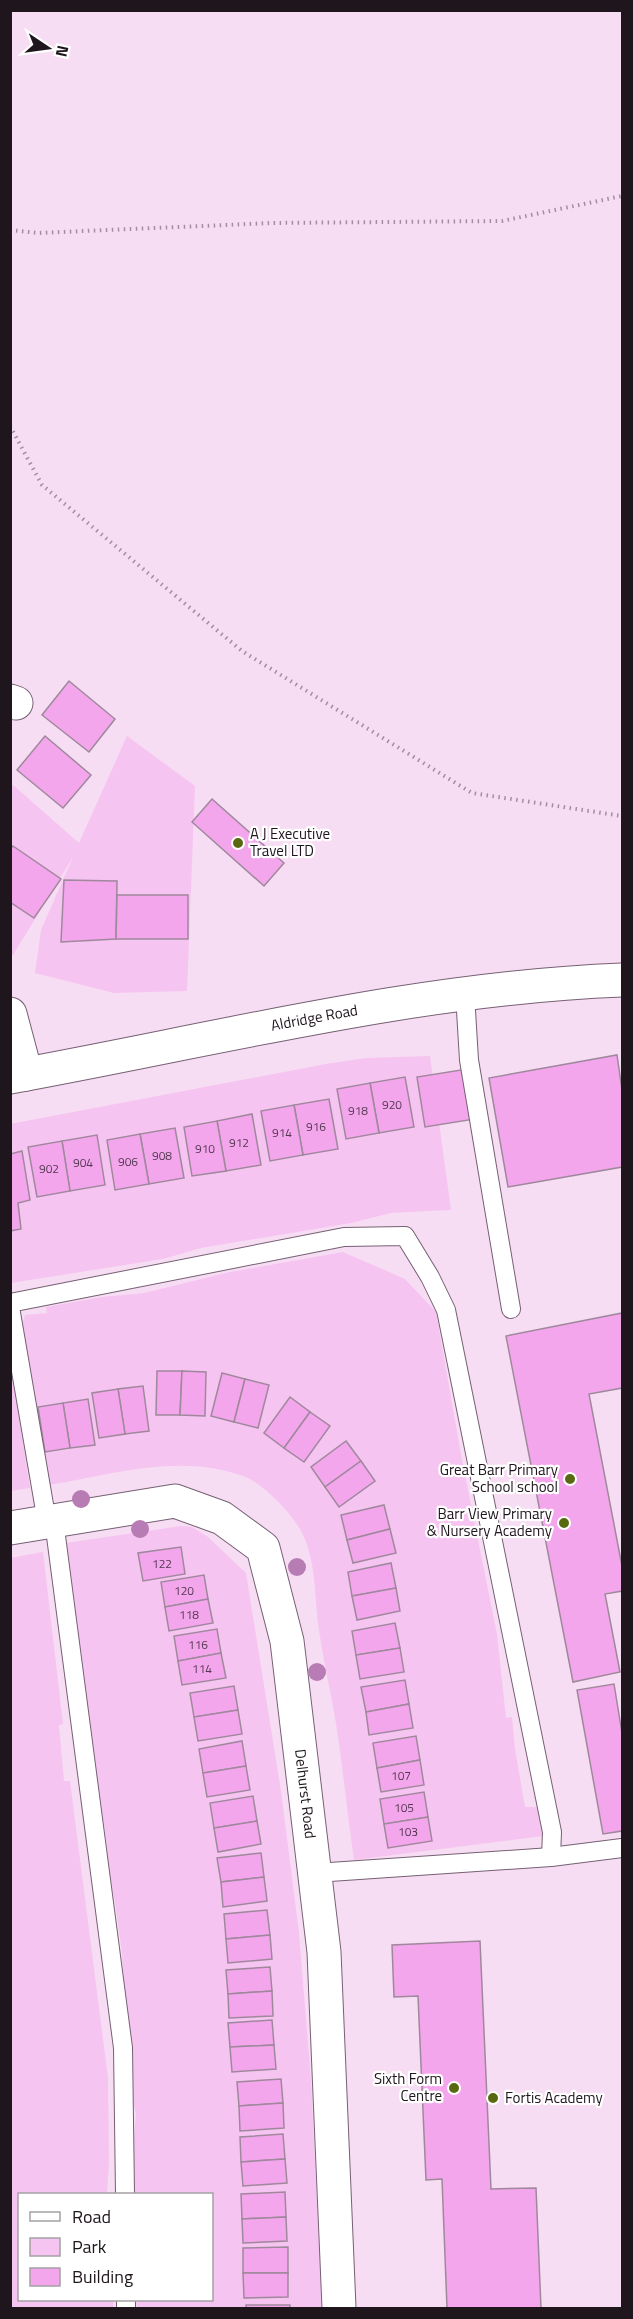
<svg xmlns="http://www.w3.org/2000/svg" width="633" height="2319" font-family="'Titillium Web',sans-serif">
  <style>
    .green { fill: #f6c4f1 }
    .building { fill: #f4a6ed; stroke: #9f889c; stroke-width: 1.5 }
    .lines { fill: none; stroke-linecap: round; stroke-linejoin: round }
    .service-casing { stroke: #766073; stroke-width: 20 }
    .minor-casing { stroke: #766073; stroke-width: 35 }
    .tertiary-casing { stroke: #766073; stroke-width: 35 }
    .path { stroke: #a28e9f; stroke-width: 4; stroke-dasharray: 1.5 4.5; stroke-linecap: butt }
    .service { stroke: #fff; stroke-width: 18 }
    .minor { stroke: #fff; stroke-width: 33 }
    .tertiary { stroke: #fff; stroke-width: 33 }
    .tree { fill: #b87cb4 }
    .poi-dot { fill: #596912; stroke: #fff; stroke-width: 2 }
    .labels { text-anchor: middle; stroke-width: 4.5; stroke-linejoin: round; paint-order: stroke }
    .number-label { font-size: 12px; fill: #543951 }
    .poi-label { font-size: 15px; fill: #1e151d; stroke: #fff; text-anchor: end }
    .street-label { font-size: 15px; fill: #1e151d; stroke: #fff }
  </style>
  <rect width="100%" height="100%" fill="#f7ddf3"/>
  <g class="green">
    <polygon points="127,736 195,786 187,991 114,993 35,973 41,930 73,857 13,955 11,954 10,788 13,785 79,843"/>
    <polygon points="430,1056 451,1210 391,1213 351,1223 201,1248 163,1259 11,1283 10,1124 326,1064 366,1058"/>
    <path d="M343 1252 405 1279 436 1312 462 1460 497 1634 506 1718 512 1717 515 1749 525 1807H539L543 1836 354 1860C348 1819 344 1778 338 1737 333 1701 324 1666 319 1630 314 1597 317 1561 301 1531 291 1513 263 1483 243 1476 179 1453 113 1474 49 1485L21 1327 25 1315 47 1313 46 1307 102 1297 144 1293 230 1272Z"/>
    <polygon points="11,1363 30,1488 11,1491 10,1491"/>
    <polygon points="181,1526 192,1527 208,1537 246,1573 250,1598 281,1791 299,1933 311,2080 322,2308 137,2308 136,2300 212,2300 212,2194 134,2194 133,2145 136,2114 130,2090 122,1953 115,1902 109,1875 107,1846 82,1678 66,1543"/>
    <polygon points="43,1552 63,1724 59,1725 64,1781 70,1781 108,2078 109,2163 107,2194 20,2194 20,2300 113,2300 113,2308 11,2308 10,1558"/>
  </g>
  <g class="building">
    <polygon points="69,681 115,719 89,752 42,715"/>
    <polygon points="45,736 91,775 63,808 17,770"/>
    <polygon points="212,799 284,863 264,886 192,822"/>
    <polygon points="13,846 61,879 34,918 10,902 10,849"/>
    <polygon points="64,880 117,881 116,939 61,942"/>
    <polygon points="117,895 188,895 188,939 116,939"/>
    <polygon points="617,1055 622,1090 622,1167 508,1187 489,1078"/>
    <polygon points="467,1069 475,1119 425,1127 417,1077"/>
    <polygon points="405,1077 414,1127 379,1133 370,1083"/>
    <polygon points="370,1083 379,1133 346,1139 337,1089"/>
    <polygon points="329,1099 338,1149 303,1155 294,1105"/>
    <polygon points="294,1105 303,1155 270,1161 261,1111"/>
    <polygon points="252,1114 261,1165 226,1171 217,1121"/>
    <polygon points="217,1121 226,1171 192,1176 184,1127"/>
    <polygon points="175,1128 184,1178 149,1184 140,1134"/>
    <polygon points="140,1134 149,1184 115,1190 107,1140"/>
    <polygon points="97,1135 105,1185 70,1191 62,1141"/>
    <polygon points="62,1141 70,1191 37,1197 28,1147"/>
    <polygon points="22,1151 30,1200 18,1203 21,1229 10,1231 10,1154"/>
    <polygon points="622,1313 622,1388 589,1394 622,1566 622,1591 605,1594 620,1672 573,1682 506,1336"/>
    <polygon points="157,1371 182,1371 180,1415 156,1415"/>
    <polygon points="182,1371 206,1372 205,1416 180,1415"/>
    <polygon points="222,1373 245,1379 234,1422 211,1416"/>
    <polygon points="245,1379 269,1385 258,1428 234,1422"/>
    <polygon points="143,1386 149,1431 125,1434 118,1389"/>
    <polygon points="118,1389 125,1434 99,1438 92,1393"/>
    <polygon points="290,1397 310,1412 284,1448 264,1433"/>
    <polygon points="88,1399 95,1445 70,1448 63,1403"/>
    <polygon points="63,1403 70,1448 45,1452 38,1407"/>
    <polygon points="310,1412 330,1426 304,1462 284,1448"/>
    <polygon points="346,1441 361,1461 325,1487 311,1467"/>
    <polygon points="361,1461 375,1481 339,1507 325,1487"/>
    <polygon points="384,1505 390,1529 347,1540 341,1515"/>
    <polygon points="390,1529 396,1553 353,1563 347,1540"/>
    <polygon points="181,1547 185,1574 143,1581 138,1553"/>
    <polygon points="391,1563 396,1588 352,1596 348,1572"/>
    <polygon points="204,1575 208,1599 165,1607 161,1582"/>
    <polygon points="396,1588 400,1611 357,1620 352,1596"/>
    <polygon points="208,1599 213,1623 169,1631 165,1607"/>
    <polygon points="395,1623 400,1648 356,1655 352,1631"/>
    <polygon points="217,1629 221,1653 178,1661 174,1636"/>
    <polygon points="400,1648 404,1672 360,1679 356,1655"/>
    <polygon points="221,1653 226,1678 182,1685 178,1661"/>
    <polygon points="405,1680 409,1704 366,1712 361,1687"/>
    <polygon points="614,1684 622,1733 622,1831 603,1834 577,1690"/>
    <polygon points="234,1686 238,1710 194,1717 190,1693"/>
    <polygon points="409,1704 413,1728 369,1735 366,1712"/>
    <polygon points="238,1710 242,1734 198,1741 194,1717"/>
    <polygon points="416,1736 420,1760 377,1768 373,1743"/>
    <polygon points="242,1741 246,1766 203,1773 199,1749"/>
    <polygon points="420,1760 424,1785 381,1792 377,1768"/>
    <polygon points="246,1766 250,1790 207,1797 203,1773"/>
    <polygon points="424,1792 428,1817 384,1824 380,1799"/>
    <polygon points="253,1796 257,1821 214,1828 210,1803"/>
    <polygon points="428,1817 432,1841 388,1848 384,1824"/>
    <polygon points="257,1821 261,1844 218,1852 214,1828"/>
    <polygon points="261,1853 264,1877 221,1882 217,1858"/>
    <polygon points="264,1877 267,1901 223,1907 221,1882"/>
    <polygon points="267,1910 270,1935 226,1939 224,1914"/>
    <polygon points="270,1935 272,1959 228,1963 226,1939"/>
    <polygon points="480,1941 491,2189 536,2188 541,2308 447,2308 442,2179 426,2180 418,1996 394,1997 392,1945"/>
    <polygon points="270,1967 272,1991 228,1994 226,1970"/>
    <polygon points="272,1991 273,2016 229,2018 228,1994"/>
    <polygon points="272,2020 274,2045 230,2047 228,2023"/>
    <polygon points="274,2045 276,2069 232,2072 230,2047"/>
    <polygon points="281,2079 283,2103 239,2106 237,2082"/>
    <polygon points="283,2103 284,2128 240,2131 239,2106"/>
    <polygon points="283,2134 285,2159 241,2162 240,2137"/>
    <polygon points="285,2159 287,2183 243,2186 241,2162"/>
    <polygon points="285,2192 286,2217 242,2219 241,2194"/>
    <polygon points="286,2217 287,2241 243,2243 242,2219"/>
    <polygon points="288,2247 288,2273 243,2273 243,2248"/>
    <polygon points="243,2273 288,2273 288,2297 244,2298"/>
    <rect x="246" y="2305" width="44" height="3"/>
  </g>
  <g class="lines">
    <g class="service-casing">
      <g id="service">
        <polyline points="465,994 469,1060 511,1309"/>
        <polyline points="10,1303 344,1237 405,1236 430,1277 446,1310 552,1832 551,1857"/>
        <polyline points="10,1307 47,1522"/>
        <polyline points="54,1521 123,2048 125,2194"/>
        <polyline points="315,1873 551,1857 622,1848"/>
        <polyline points="126,2300 126,2308"/>
      </g>
    </g>
    <g class="minor-casing">
      <g id="minor">
        <polyline points="10,701 16,703"/>
        <polyline points="10,1014 26,1074"/>
        <path id="s1" d="M10 1528 175 1501 222 1518 263 1548 287 1641 324 1952 339 2308"/>
      </g>
    </g>
    <g class="tertiary-casing">
      <g id="tertiary">
        <path id="s2" d="M10 1077C214 1040 415 988 622 980"/>
      </g>
    </g>
    <g class="path">
      <polyline points="10,230 38,233 271,223 502,221 622,196"/>
      <polyline points="10,426 42,485 242,651 472,793 622,816"/>
    </g>
    <use href="#service" class="service"/>
    <use href="#minor" class="minor"/>
    <use href="#tertiary" class="tertiary"/>
  </g>
  <g class="tree">
    <circle cx="81" cy="1499" r="9"/>
    <circle cx="140" cy="1529" r="9"/>
    <circle cx="297" cy="1567" r="9"/>
    <circle cx="317" cy="1672" r="9"/>
  </g>
  <g class="poi-dot">
    <circle cx="238" cy="843" r="6"/>
    <circle cx="570" cy="1479" r="6"/>
    <circle cx="564" cy="1523" r="6"/>
    <circle cx="454" cy="2088" r="6"/>
    <circle cx="493" cy="2098" r="6"/>
  </g>
  <g class="labels">
    <g class="number-label">
      <text x="392" y="1109">920</text>
      <text x="358" y="1115">918</text>
      <text x="316" y="1131">916</text>
      <text x="282" y="1137">914</text>
      <text x="239" y="1147">912</text>
      <text x="205" y="1153">910</text>
      <text x="162" y="1160">908</text>
      <text x="128" y="1166">906</text>
      <text x="83" y="1167">904</text>
      <text x="49" y="1173">902</text>
      <text x="162" y="1568">122</text>
      <text x="184" y="1595">120</text>
      <text x="189" y="1619">118</text>
      <text x="198" y="1649">116</text>
      <text x="202" y="1673">114</text>
      <text x="401" y="1780">107</text>
      <text x="404" y="1812">105</text>
      <text x="408" y="1836">103</text>
    </g>
    <g class="poi-label">
      <text x="250" y="839" text-anchor="start">A J Executive<tspan x="250" dy="17">Travel LTD</tspan></text>
      <text x="558" y="1475">Great Barr Primary<tspan x="558" dy="17">School school</tspan></text>
      <text x="552" y="1519">Barr View Primary<tspan x="552" dy="17">&amp; Nursery Academy</tspan></text>
      <text x="442" y="2084">Sixth Form<tspan x="442" dy="17">Centre</tspan></text>
      <text x="505" y="2103" text-anchor="start">Fortis Academy</text>
    </g>
    <g class="street-label">
      <text dy="5" stroke="none"><textPath href="#s2" startOffset="310">Aldridge Road</textPath></text>
      <text dy="5" stroke="none"><textPath href="#s1" startOffset="518">Delhurst Road</textPath></text>
    </g>
  </g>
  <rect width="633" height="2319" fill="none" stroke="#1e151d" stroke-width="24"/>
  <rect x="18" y="2193" width="195" height="108" fill="#ffffff" stroke="#a5a1a5" stroke-width="1.5"/>
  <rect x="30" y="2212" width="30" height="9" fill="#ffffff" stroke="#a5a1a5" stroke-width="1.5"/>
  <text x="72" y="2223" font-size="18" fill="#1e151d">Road</text>
  <rect x="30" y="2238" width="30" height="18" fill="#f6c4f1" stroke="#a5a1a5" stroke-width="1.5"/>
  <text x="72" y="2253" font-size="18" fill="#1e151d">Park</text>
  <rect x="30" y="2268" width="30" height="18" fill="#f4a6ed" stroke="#a5a1a5" stroke-width="1.5"/>
  <text x="72" y="2283" font-size="18" fill="#1e151d">Building</text>
  <g transform="translate(48 48) rotate(103)" stroke="#ffffff" stroke-width="4.5" paint-order="stroke">
  <path d="M0-4.5L10 22L0 15L-10 22Z" fill="#1e151d"/>
  <text y="-9" font-size="16" font-weight="bold" text-anchor="middle" fill="#1e151d">N</text>
  </g>
</svg>
